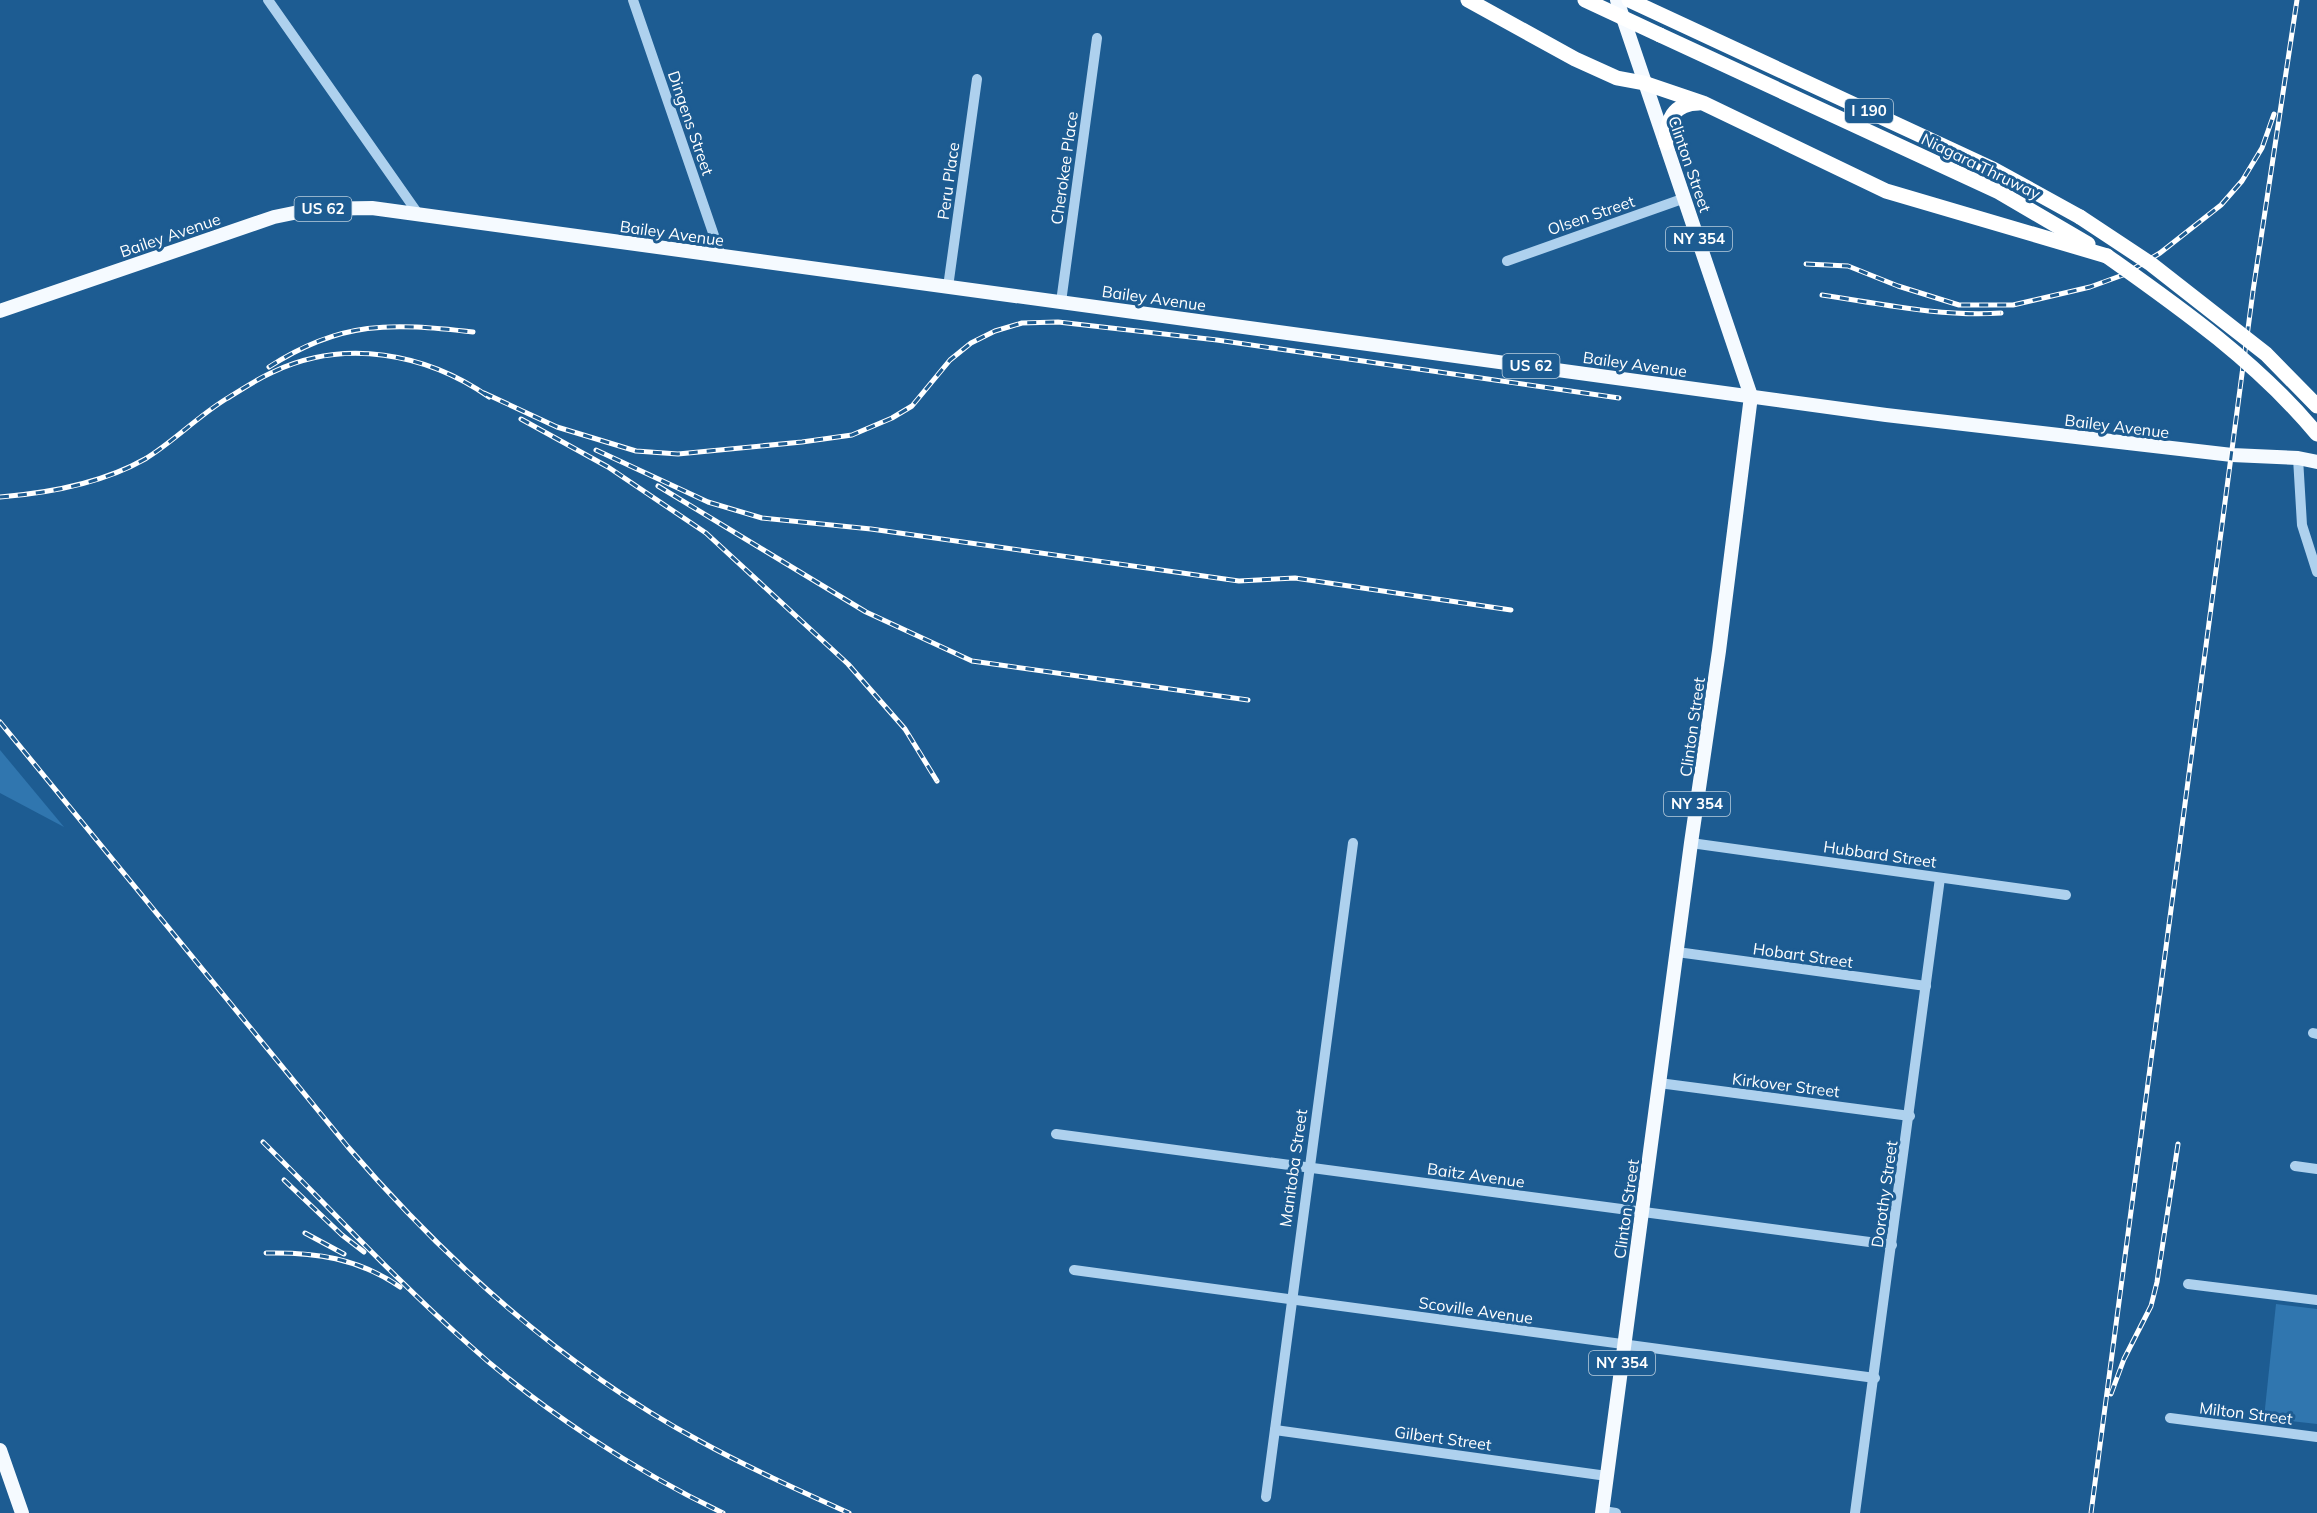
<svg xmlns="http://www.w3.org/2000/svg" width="2317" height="1513" font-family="Mulish,sans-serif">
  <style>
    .green { fill: #3076af }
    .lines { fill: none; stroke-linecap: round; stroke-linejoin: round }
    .minor { stroke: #aed1ee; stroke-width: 10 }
    .major { stroke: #f5faff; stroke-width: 14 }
    .highway { stroke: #fff; stroke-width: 15 }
    .rail-casing { stroke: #fff; stroke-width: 5 }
    .rail { stroke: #1d5c92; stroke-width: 3; stroke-dasharray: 9; stroke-linecap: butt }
    .highway-bridge { stroke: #fff; stroke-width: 15 }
    .labels { text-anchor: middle; stroke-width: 6; stroke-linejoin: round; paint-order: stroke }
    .shield { fill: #1d5c92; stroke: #bbcede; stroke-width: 1.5 }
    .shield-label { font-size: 15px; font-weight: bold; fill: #fff }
    .street-label { font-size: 16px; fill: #fff; stroke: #1d5c92 }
  </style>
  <rect width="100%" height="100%" fill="#1d5c92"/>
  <g class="green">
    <polygon points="0,750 64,827 0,793"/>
    <polygon points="2276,1304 2317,1309 2317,1424 2264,1418"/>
  </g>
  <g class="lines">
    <g class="minor">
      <polyline points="268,0 419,215"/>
      <polyline points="633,0 721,256"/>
      <polyline points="1507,261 1685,198"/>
      <polyline points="948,287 977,79"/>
      <polyline points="1061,302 1097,38"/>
      <polyline points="2298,458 2302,525 2317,572"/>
      <polyline points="1691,843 2066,895"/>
      <polyline points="1677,952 1926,986"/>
      <polyline points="2313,1033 2317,1034"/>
      <polyline points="1659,1083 1910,1116"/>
      <polyline points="1056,1134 1892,1245"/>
      <polyline points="2295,1166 2317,1169"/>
      <polyline points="1074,1270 1875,1378"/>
      <polyline points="2188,1284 2317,1300"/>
      <polyline points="2170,1418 2317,1437"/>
      <polyline points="1275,1430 1607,1476"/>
      <polyline points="1266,1497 1353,843"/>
      <polyline points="1603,1511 1616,1513"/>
      <polyline points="1855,1513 1940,878"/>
    </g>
    <g class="major">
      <polyline points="0,311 274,217 313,209 372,208 1886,415 2232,455 2298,458 2317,462"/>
      <polyline points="0,1450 22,1513"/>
      <polyline points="1602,1513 1691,843 1719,651 1751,396 1617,0"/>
    </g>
    <g class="highway">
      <polyline points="1468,0 1575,59 1617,78 1644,83 1703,103 1886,191 2107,256"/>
      <polyline points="1629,0 1993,169 2080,217"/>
      <polyline points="1660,35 1999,192 2088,244"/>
      <path d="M1666 143C1666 121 1673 103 1699 103"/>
    </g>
    <g class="rail-casing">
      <g id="rail">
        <polyline points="1806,264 1848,266 1898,286 1959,305 2013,305 2090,287 2123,275 2160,253 2221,205 2242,181 2262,148 2274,114"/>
        <path d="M1822 295C1882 304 1941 317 2001 313"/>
        <path d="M269 367C342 320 391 323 473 332"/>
        <polyline points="484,393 557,427 636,451 678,454 802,442 852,435 892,418 912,406 950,360 971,343 995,331 1022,323 1058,322 1217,340 1619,398"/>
        <polyline points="521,419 608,467 706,533 848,664 905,729 937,781"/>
        <polyline points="596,450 708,502 762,518 871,529 1239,581 1295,578 1511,610"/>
        <polyline points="658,486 866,612 972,661 1248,700"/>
        <path d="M0 497C49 493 101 484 145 459 173 442 197 417 226 399 241 390 257 379 273 372 344 338 426 353 489 397"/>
        <path d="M0 722 348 1147C448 1263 562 1366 698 1440 747 1467 798 1490 849 1513"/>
        <path d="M263 1142C331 1209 396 1280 467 1343 538 1408 637 1472 723 1513"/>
        <polyline points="284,1180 342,1235 364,1252"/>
        <polyline points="305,1233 344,1254"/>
        <path d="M266 1253C315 1252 358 1258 400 1287"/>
        <polyline points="2111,1394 2124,1359 2151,1306 2157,1282 2178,1144"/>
        <polyline points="2091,1513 2253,291 2297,0"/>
      </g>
    </g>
    <use href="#rail" class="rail"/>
    <g class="highway-bridge">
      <polyline points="1585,0 1660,35"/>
      <polyline points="2080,217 2151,264 2266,354 2317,406"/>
      <path d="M2107 256C2182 309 2258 363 2317 434"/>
    </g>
  </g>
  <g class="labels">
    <g class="shield">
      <rect x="1845" y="99" width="48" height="24" rx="4.5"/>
      <rect x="294.5" y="197" width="57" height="24" rx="4.5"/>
      <rect x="1666" y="227" width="66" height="24" rx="4.5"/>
      <rect x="1502.5" y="354" width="57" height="24" rx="4.5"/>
      <rect x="1664" y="792" width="66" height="24" rx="4.5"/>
      <rect x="1589" y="1351" width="66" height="24" rx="4.5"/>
    </g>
    <g class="shield-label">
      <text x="1869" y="116">I 190</text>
      <text x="323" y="214">US 62</text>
      <text x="1699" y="244">NY 354</text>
      <text x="1531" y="371">US 62</text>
      <text x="1697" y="809">NY 354</text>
      <text x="1622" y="1368">NY 354</text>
    </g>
    <g class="street-label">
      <text transform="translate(691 123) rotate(71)" y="6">Dingens Street</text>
      <text transform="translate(1690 164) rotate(71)" y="6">Clinton Street</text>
      <text transform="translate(1981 166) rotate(26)" y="6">Niagara Thruway</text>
      <text transform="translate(1064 168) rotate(-82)" y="6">Cherokee Place</text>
      <text transform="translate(948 181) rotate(-82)" y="6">Peru Place</text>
      <text transform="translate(1591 215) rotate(-19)" y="6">Olsen Street</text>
      <text transform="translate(672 233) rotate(8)" y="6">Bailey Avenue</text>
      <text transform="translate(170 235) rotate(-19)" y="6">Bailey Avenue</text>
      <text transform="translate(1154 298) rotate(8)" y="6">Bailey Avenue</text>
      <text transform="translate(1635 364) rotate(8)" y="6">Bailey Avenue</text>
      <text transform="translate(2117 426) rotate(7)" y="6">Bailey Avenue</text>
      <text transform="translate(1692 727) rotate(-82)" y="6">Clinton Street</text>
      <text transform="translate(1880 854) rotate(8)" y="6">Hubbard Street</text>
      <text transform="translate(1803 955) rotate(8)" y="6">Hobart Street</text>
      <text transform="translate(1786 1085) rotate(7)" y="6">Kirkover Street</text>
      <text transform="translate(1293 1168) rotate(-82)" y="6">Manitoba Street</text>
      <text transform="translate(1476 1175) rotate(8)" y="6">Baitz Avenue</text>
      <text transform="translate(1884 1194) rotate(-82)" y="6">Dorothy Street</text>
      <text transform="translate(1626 1209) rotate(-82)" y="6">Clinton Street</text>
      <text transform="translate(1476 1310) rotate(8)" y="6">Scoville Avenue</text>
      <text transform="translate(2246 1413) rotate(7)" y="6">Milton Street</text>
      <text transform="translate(1443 1438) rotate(8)" y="6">Gilbert Street</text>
    </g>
  </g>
</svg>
